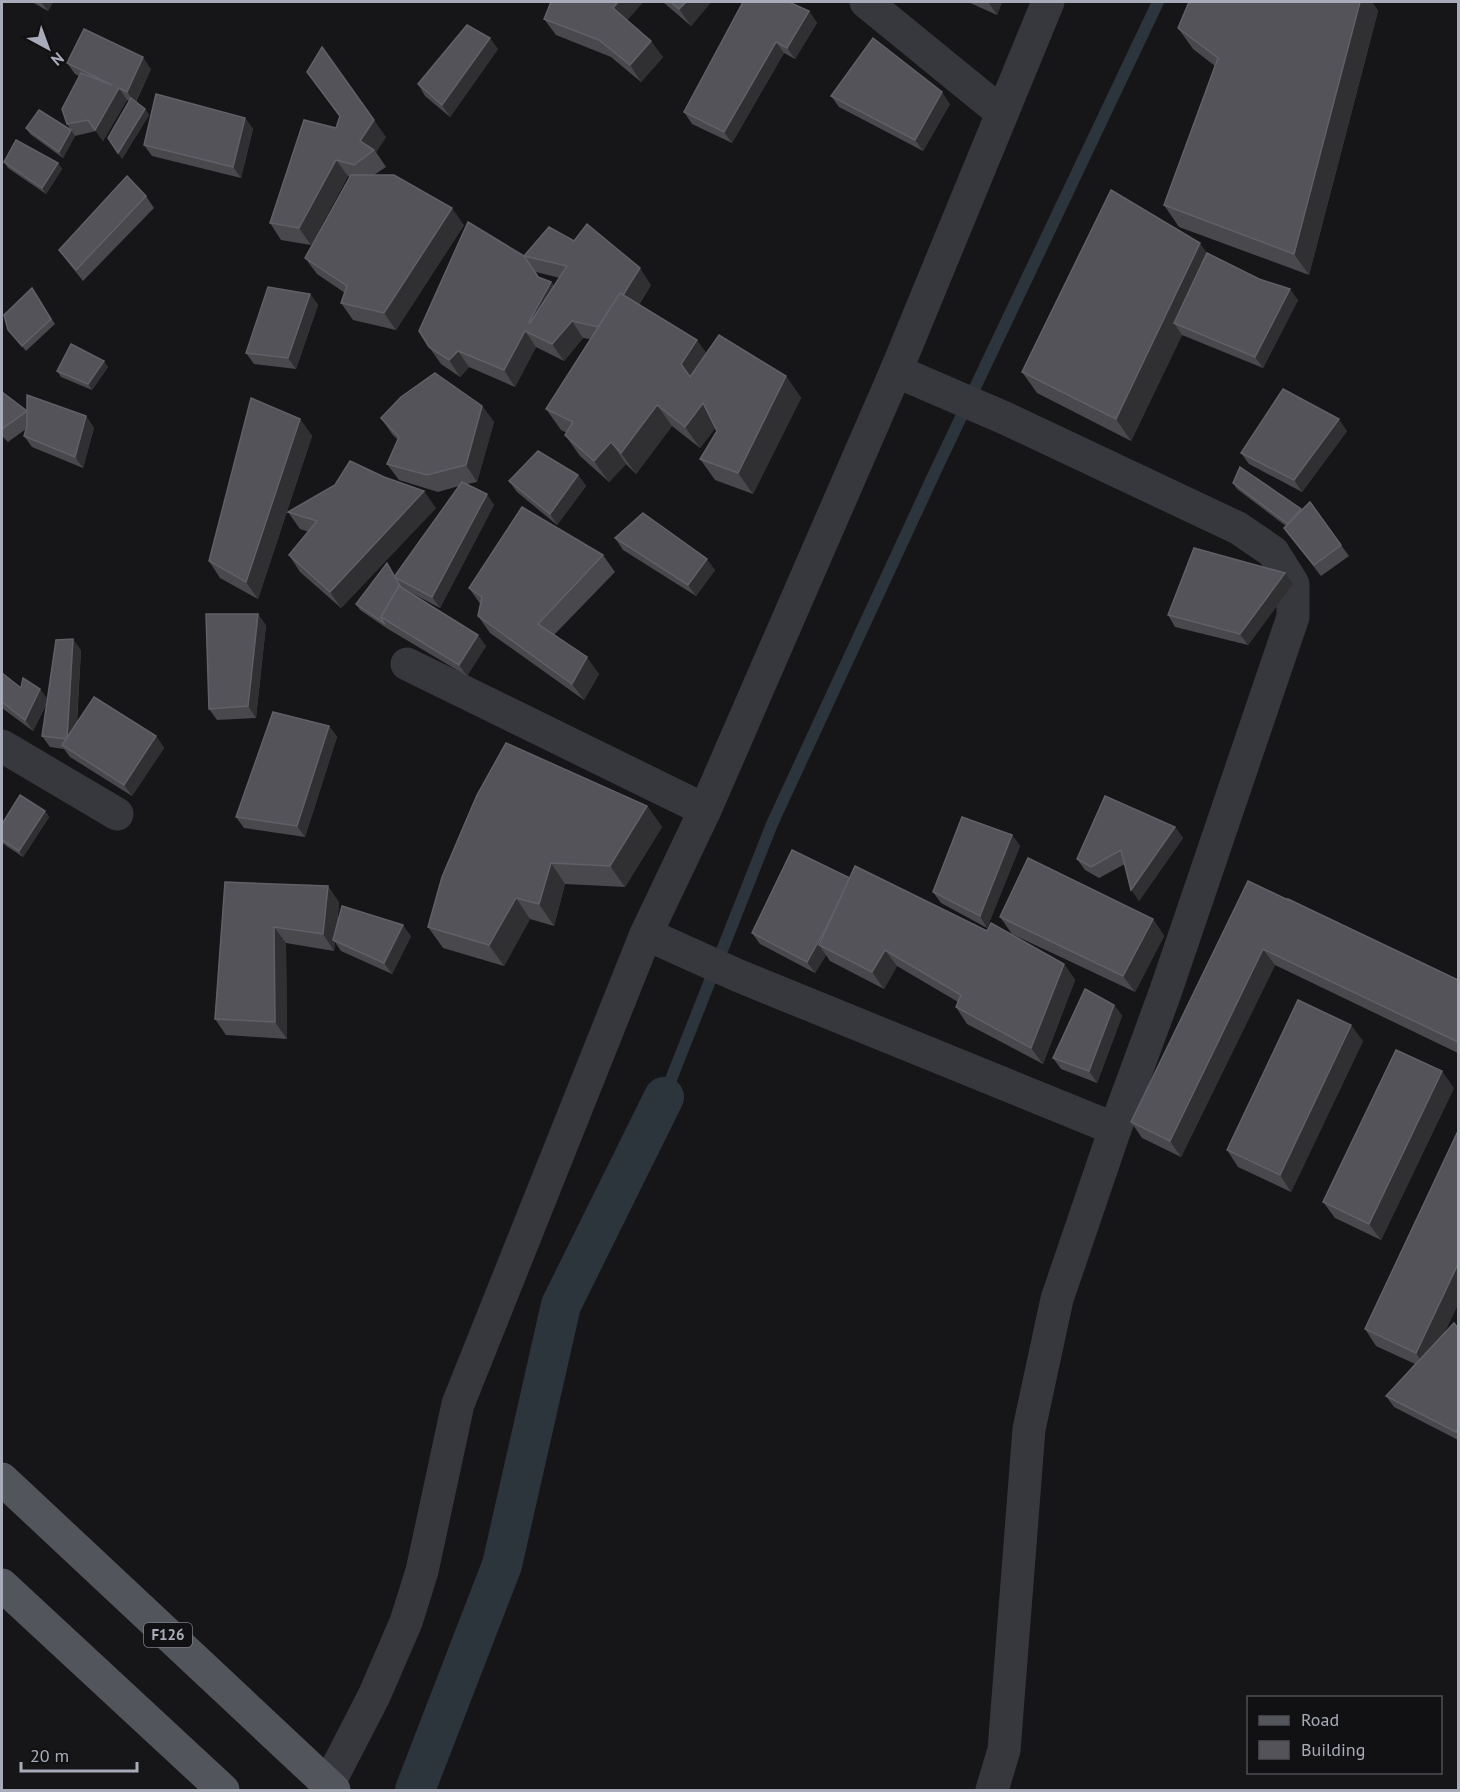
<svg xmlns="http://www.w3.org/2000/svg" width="1460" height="1792" font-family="'PT Sans',sans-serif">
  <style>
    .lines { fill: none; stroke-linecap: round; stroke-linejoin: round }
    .stream { stroke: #2c343c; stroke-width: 12 }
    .canal { stroke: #2c343c; stroke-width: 40 }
    .minor { stroke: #37383d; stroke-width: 33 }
    .major { stroke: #53555c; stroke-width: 33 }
    .wall { fill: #48484d; fill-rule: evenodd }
    .shaded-wall { fill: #303033 }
    .building { fill: #535359; stroke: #606168; stroke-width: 1.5; fill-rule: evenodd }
    .labels { text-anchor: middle; stroke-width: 6; stroke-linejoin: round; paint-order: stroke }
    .shield { fill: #111113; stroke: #7b7e86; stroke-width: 1.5 }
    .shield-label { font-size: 15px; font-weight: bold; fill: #a8acb8 }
  </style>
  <rect width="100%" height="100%" fill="#161618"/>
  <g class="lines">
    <polyline class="stream" points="664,1097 772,824 934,474 1158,2"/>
    <polyline class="canal" points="415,1790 502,1565 561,1305 664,1097"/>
    <g class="minor">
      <polyline points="866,2 1002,113"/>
      <polyline points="896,371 1007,419 1238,528 1273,552 1293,584 1293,617 1165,993 1115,1129 1057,1299 1029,1429 1004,1750 992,1790"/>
      <polyline points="407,664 705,810"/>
      <polyline points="2,746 117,814"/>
      <polyline points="646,934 739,976 1115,1129"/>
      <polyline points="328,1785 374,1696 406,1622 422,1571 458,1404 646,934 705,810 896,371 1048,2"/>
    </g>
    <g class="major">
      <polyline points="2,1479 334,1790"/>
      <polyline points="2,1585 223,1790"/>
    </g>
  </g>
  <g class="wall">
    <polygon points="32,2 53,2 48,11"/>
    <polygon points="643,2 627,20 663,57 641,82 611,57 556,35 544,19"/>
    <polygon points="663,2 711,2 691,26"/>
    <polygon points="968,2 1002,2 997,15"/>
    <polygon points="1189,2 1372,2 1378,11 1309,275 1179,227 1164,205 1215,66 1193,49 1178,28"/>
    <polygon points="809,11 817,23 795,59 784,53 732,143 692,124 684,112"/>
    <polygon points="498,49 450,117 425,96 418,84"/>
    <polygon points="67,63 151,69 136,102 145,109 149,115 122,159 129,101 127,100 103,141 96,131 75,136 72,130 75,136 63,158 30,134 26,128 71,130 67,124 79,76 75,74"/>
    <polygon points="307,72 386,137 376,152 386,167 374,175 464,225 396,330 353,320 341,303 345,293 317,274 305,258 350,177 348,176 311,245 281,240 270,223 336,128 340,117"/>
    <polygon points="831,96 950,104 923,151 839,107"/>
    <polygon points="245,118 253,129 241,178 152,156 144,145"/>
    <polygon points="4,162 58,163 62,169 46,194 8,168"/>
    <polygon points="146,196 154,208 83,281 67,261 59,250"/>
    <polygon points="1207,253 1259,279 1298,300 1263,368 1182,335 1131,441 1037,393 1022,372"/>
    <path d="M524 256 651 285 639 305 706 353 786 376 801 398 753 494 715 480 700 459 717 431 715 428 700 448 672 426 636 474 626 464 609 482 580 456 565 435 567 433 561 430 546 409 590 339 583 338 564 361 536 347 515 387 469 367 460 377 441 364 429 347ZM536 272 560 278 554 286 551 282 539 277Z"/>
    <polygon points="32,288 55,324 26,351 8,330"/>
    <polygon points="310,294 318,305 296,369 254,364 246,353"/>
    <polygon points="108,367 92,390 61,377 57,371"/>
    <polygon points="2,392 27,412 86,416 94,428 83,468 32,447 24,436 26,429 8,442 2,436"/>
    <polygon points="482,406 494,422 477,482 467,484 494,505 440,608 408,591 486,646 467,676 388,629 360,610 356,604 395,576 459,486 438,492 399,480 387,464 398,440 392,434 381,418"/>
    <polygon points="300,419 312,436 258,599 220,578 209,561"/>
    <polygon points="1347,431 1302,492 1249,464 1241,453"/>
    <polygon points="578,475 586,486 557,525 517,492 509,481"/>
    <polygon points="384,477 436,508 341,608 300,572 289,555 309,532 300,529 288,512"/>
    <polygon points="1233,483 1302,510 1310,502 1349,556 1321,576 1292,539 1284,528 1286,526 1237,489"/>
    <polygon points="615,538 715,570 696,596 623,550"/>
    <polygon points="603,555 615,572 554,635 599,674 584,700 490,633 478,616 481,605 469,588"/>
    <polygon points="1293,584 1248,645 1175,627 1168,615"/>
    <polygon points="266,625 256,718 217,720 209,709"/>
    <polygon points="81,650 77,724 156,736 164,748 132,796 70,757 64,749 50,747 42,736 47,703 33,731 2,708 2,673 21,688 40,689 47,699"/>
    <polygon points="329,726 337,737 305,837 244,828 236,817"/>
    <polygon points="647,806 662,827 625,887 565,884 554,926 530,919 504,966 443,948 428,927"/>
    <polygon points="45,811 49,817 23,857 2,843 2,824"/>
    <polygon points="1175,827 1183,838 1139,901 1125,864 1099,878 1085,870 1077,859"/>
    <polygon points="1012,835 1020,846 987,928 941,903 933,892"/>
    <polygon points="850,878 987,931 1064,964 1075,980 1043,1064 967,1024 956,1007 958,1002 897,966 884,989 830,961 826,955 815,973 760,944 752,933"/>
    <polygon points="225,882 339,902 337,927 411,936 392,974 341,951 335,942 334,951 286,943 287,1039 226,1035 215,1019"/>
    <polygon points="1288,900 1458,980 1458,1053 1275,965 1181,1157 1142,1138 1131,1122"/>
    <polygon points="1000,917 1153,919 1164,936 1135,992 1012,934"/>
    <polygon points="1114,1005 1122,1016 1097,1083 1061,1069 1053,1058"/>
    <polygon points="1363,1041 1291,1192 1238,1167 1227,1150"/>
    <polygon points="1454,1088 1381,1240 1335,1218 1323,1202"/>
    <polygon points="1458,1328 1458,1440 1394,1407 1386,1396 1415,1364 1376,1346 1365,1329 1446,1331"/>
  </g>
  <g class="shaded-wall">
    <polygon points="41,2 53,2 48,11"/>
    <polygon points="618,2 643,2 624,24 613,8"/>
    <polygon points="686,2 711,2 691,26 679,9"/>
    <polygon points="990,2 1002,2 997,15 989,3"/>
    <polygon points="1360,2 1372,2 1378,11 1309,275 1294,254"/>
    <polygon points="809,11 817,23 795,59 787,48"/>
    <polygon points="490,38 498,49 450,117 442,105"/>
    <polygon points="651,41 663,57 641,82 630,65"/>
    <polygon points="776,42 784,53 732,143 724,132"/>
    <polygon points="143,57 151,69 135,103 127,92"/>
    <polygon points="119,88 127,100 103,141 95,130"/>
    <polygon points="942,92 950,104 923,151 915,140"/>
    <polygon points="145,109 149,115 122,159 118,153"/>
    <polygon points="245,118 253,129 241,178 233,167"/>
    <polygon points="374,120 386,137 376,152 360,141"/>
    <polygon points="71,130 75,136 63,158 59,152"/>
    <polygon points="336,160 348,176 311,245 299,228"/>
    <polygon points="58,163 62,169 46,194 42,188"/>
    <polygon points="452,208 464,225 396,330 384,313"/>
    <polygon points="1200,243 1215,265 1174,323 1182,335 1131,441 1116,419"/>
    <polygon points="524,256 547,290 551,282 562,298 541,339 529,322"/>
    <polygon points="640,268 651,285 615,344 604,328"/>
    <polygon points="1290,289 1298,300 1263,368 1255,357"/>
    <polygon points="310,294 318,305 296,369 288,358"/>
    <polygon points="572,321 583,338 564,361 552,344"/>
    <polygon points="525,331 536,347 515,387 504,370"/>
    <polygon points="697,340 712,361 696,385 681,364"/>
    <polygon points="458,351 469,367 460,377 449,360"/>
    <polygon points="104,361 108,367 92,390 88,384"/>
    <polygon points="786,376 801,398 753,494 738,473"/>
    <polygon points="703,403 718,425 700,448 685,427"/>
    <polygon points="657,405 672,426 636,474 621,453"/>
    <polygon points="482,406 494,422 477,482 466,465"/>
    <polygon points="86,416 94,428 83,468 75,457"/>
    <polygon points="300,419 312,436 258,599 246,582"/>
    <polygon points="1339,419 1347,431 1302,492 1294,480"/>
    <polygon points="611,442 626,464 609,482 594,461"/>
    <polygon points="578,475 586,486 557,525 550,514"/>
    <polygon points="424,491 436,508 341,608 330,592"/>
    <polygon points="487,494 494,505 440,608 432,597"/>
    <polygon points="707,559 715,570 696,596 688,585"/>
    <polygon points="1285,573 1293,584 1248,645 1240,634"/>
    <polygon points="258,614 266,625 256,718 248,706"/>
    <polygon points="478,635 486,646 467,676 459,665"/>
    <polygon points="73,639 81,650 75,750 67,739"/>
    <polygon points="587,657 599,674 584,700 572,684"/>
    <polygon points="40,689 48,700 33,731 25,720"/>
    <polygon points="329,726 337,737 305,837 297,826"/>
    <polygon points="156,736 164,748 132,796 124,785"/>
    <polygon points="647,806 662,827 625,887 610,866"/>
    <polygon points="45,811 49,817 23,857 19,851"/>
    <polygon points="1175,827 1183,838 1139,901 1131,890"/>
    <polygon points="1012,835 1020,846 987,928 980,916"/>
    <polygon points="551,863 565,884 554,926 539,904"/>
    <polygon points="855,880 819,945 826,955 815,973 807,962"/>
    <polygon points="328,886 339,902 335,941 333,940 335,942 334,951 323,934"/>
    <polygon points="516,898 530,919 504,966 489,945"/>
    <polygon points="1153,919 1164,936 1135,992 1123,976"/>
    <polygon points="403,925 411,936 392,974 384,963"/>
    <polygon points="274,927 286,943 287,1039 275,1022"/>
    <polygon points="1263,949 1275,965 1181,1157 1170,1141"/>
    <polygon points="885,950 897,966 884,989 872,972"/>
    <polygon points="1064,964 1075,980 1043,1064 1031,1048"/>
    <polygon points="1114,1005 1122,1016 1097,1083 1089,1071"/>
    <polygon points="1351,1025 1363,1041 1291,1192 1280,1175"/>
    <polygon points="1442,1071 1454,1088 1381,1240 1369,1224"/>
    <polygon points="1458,1264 1458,1305 1427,1370 1416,1353"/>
  </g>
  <g class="building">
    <polygon points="551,2 618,2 613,8 651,41 630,65 599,40 544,19"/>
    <polygon points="671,2 686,2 679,9"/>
    <polygon points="743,2 789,2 809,11 787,48 776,42 724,132 684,112"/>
    <polygon points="1189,2 1360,2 1294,254 1164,205 1218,58 1178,28"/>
    <polygon points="467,25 490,38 442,105 418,84"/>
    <polygon points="84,29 143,57 127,92 119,88 95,130 88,120 67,124 62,109 81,73 112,85 67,63"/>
    <polygon points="873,38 942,92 915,140 831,96"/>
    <polygon points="322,47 374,120 360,141 374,150 354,165 336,160 299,228 270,223 304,120 336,128 340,116 307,72"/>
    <polygon points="156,94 245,118 233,167 144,145"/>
    <polygon points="131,98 145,109 118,153 108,138"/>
    <polygon points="39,110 71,130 59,152 26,128"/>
    <polygon points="16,140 58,163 42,188 4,162"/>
    <polygon points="351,175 394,175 452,208 384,313 341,303 347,286 305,258"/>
    <polygon points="127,176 146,196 76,270 59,250"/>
    <polygon points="1111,190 1200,243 1116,419 1022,372"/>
    <path d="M468 222 524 256 549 227 574 241 587 224 640 268 623 295 620 293 598 327 572 321 552 344 525 331 504 370 458 351 449 360 429 347 419 331ZM524 256 567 266 530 323 529 322 551 282 538 277Z"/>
    <polygon points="1207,253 1259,279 1290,289 1255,357 1174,323"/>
    <polygon points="268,287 310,294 288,358 246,353"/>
    <polygon points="32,288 51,319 22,346 8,330 4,315"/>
    <polygon points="620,293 697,340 681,364 690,377 719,335 786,376 738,473 700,459 717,431 703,403 685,427 657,405 621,453 611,442 594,461 565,435 573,422 546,409"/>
    <polygon points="71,344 104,361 88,384 57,371"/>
    <polygon points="435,373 482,406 466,465 427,475 387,464 399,437 381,418 401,397"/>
    <polygon points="1283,389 1339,419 1294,480 1241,453"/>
    <polygon points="2,392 27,411 2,429"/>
    <polygon points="27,395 86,416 75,457 24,436 27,426"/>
    <polygon points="251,398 300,419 246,582 209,561"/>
    <polygon points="538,451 578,475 550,514 509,481"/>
    <polygon points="350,461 384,477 424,491 330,592 289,555 317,521 288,512 335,485"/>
    <polygon points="1240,467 1301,509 1288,524 1233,483"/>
    <polygon points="462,482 487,494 432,597 394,577"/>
    <polygon points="1310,502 1341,545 1314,565 1284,528"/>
    <polygon points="522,507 603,555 538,624 587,657 572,684 478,616 482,597 469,588"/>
    <polygon points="643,513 707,559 688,585 615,538"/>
    <polygon points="1194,548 1285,573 1240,634 1168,615"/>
    <polygon points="387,563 400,586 399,586 381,617 384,623 356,604"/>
    <polygon points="399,586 478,635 459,665 381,617"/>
    <polygon points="206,614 258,614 248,706 209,709"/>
    <polygon points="73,639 67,739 42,736 56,640"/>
    <polygon points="2,673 21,688 23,678 40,689 25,720 2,702"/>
    <polygon points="94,697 156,736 124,785 62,745"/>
    <polygon points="273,712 329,726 297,826 236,817"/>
    <polygon points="506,743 647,806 610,866 551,863 539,904 516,898 489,945 428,927 442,877 477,795"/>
    <polygon points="20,795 45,811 19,851 2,840 2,824"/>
    <polygon points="1105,796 1175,827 1131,890 1121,850 1091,867 1077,859"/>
    <polygon points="962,817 1012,835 980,916 933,892"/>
    <polygon points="792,850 850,878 825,930 807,962 752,933"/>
    <polygon points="1028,858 1153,919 1123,976 1000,917"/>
    <polygon points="855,866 987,931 991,923 1064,964 1031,1048 956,1007 961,995 885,950 872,972 819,945"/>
    <polygon points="1248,881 1288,900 1288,899 1458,980 1458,1042 1263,949 1170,1141 1131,1122"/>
    <polygon points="225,882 328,886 323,934 274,927 275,1022 215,1019"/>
    <polygon points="342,906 403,925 384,963 333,940"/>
    <polygon points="1085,989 1114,1005 1089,1071 1053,1058"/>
    <polygon points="1298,1000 1351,1025 1280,1175 1227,1150"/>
    <polygon points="1396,1050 1442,1071 1369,1224 1323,1202"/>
    <polygon points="1458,1131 1458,1264 1416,1353 1365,1329"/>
    <polygon points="1454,1323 1458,1328 1458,1429 1456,1432 1386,1396"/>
  </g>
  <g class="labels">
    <rect class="shield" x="144" y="1623" width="48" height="24" rx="4.5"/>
    <g class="shield-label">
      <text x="168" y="1640">F126</text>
    </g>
  </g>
  <rect width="1460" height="1792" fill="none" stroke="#a8acb8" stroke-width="6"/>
  <rect x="1247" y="1696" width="195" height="78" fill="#111113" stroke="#4d4f55" stroke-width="1.5"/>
  <rect x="1259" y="1716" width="30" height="9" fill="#53555c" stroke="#4d4f55" stroke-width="1.5"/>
  <text x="1301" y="1726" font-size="18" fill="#a8acb8">Road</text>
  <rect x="1259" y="1741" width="30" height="18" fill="#535359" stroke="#4d4f55" stroke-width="1.5"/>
  <text x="1301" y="1756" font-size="18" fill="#a8acb8">Building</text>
  <g transform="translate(48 48) rotate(139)" stroke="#111113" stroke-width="4.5" paint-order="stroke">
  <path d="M0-4.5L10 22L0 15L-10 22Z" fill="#a8acb8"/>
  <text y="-9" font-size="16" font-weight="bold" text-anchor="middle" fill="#a8acb8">N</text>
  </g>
  <path d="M21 1762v9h116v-9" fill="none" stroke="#a8acb8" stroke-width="3"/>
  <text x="30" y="1762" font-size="18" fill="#a8acb8" stroke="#111113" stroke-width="4.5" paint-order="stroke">20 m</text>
</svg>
